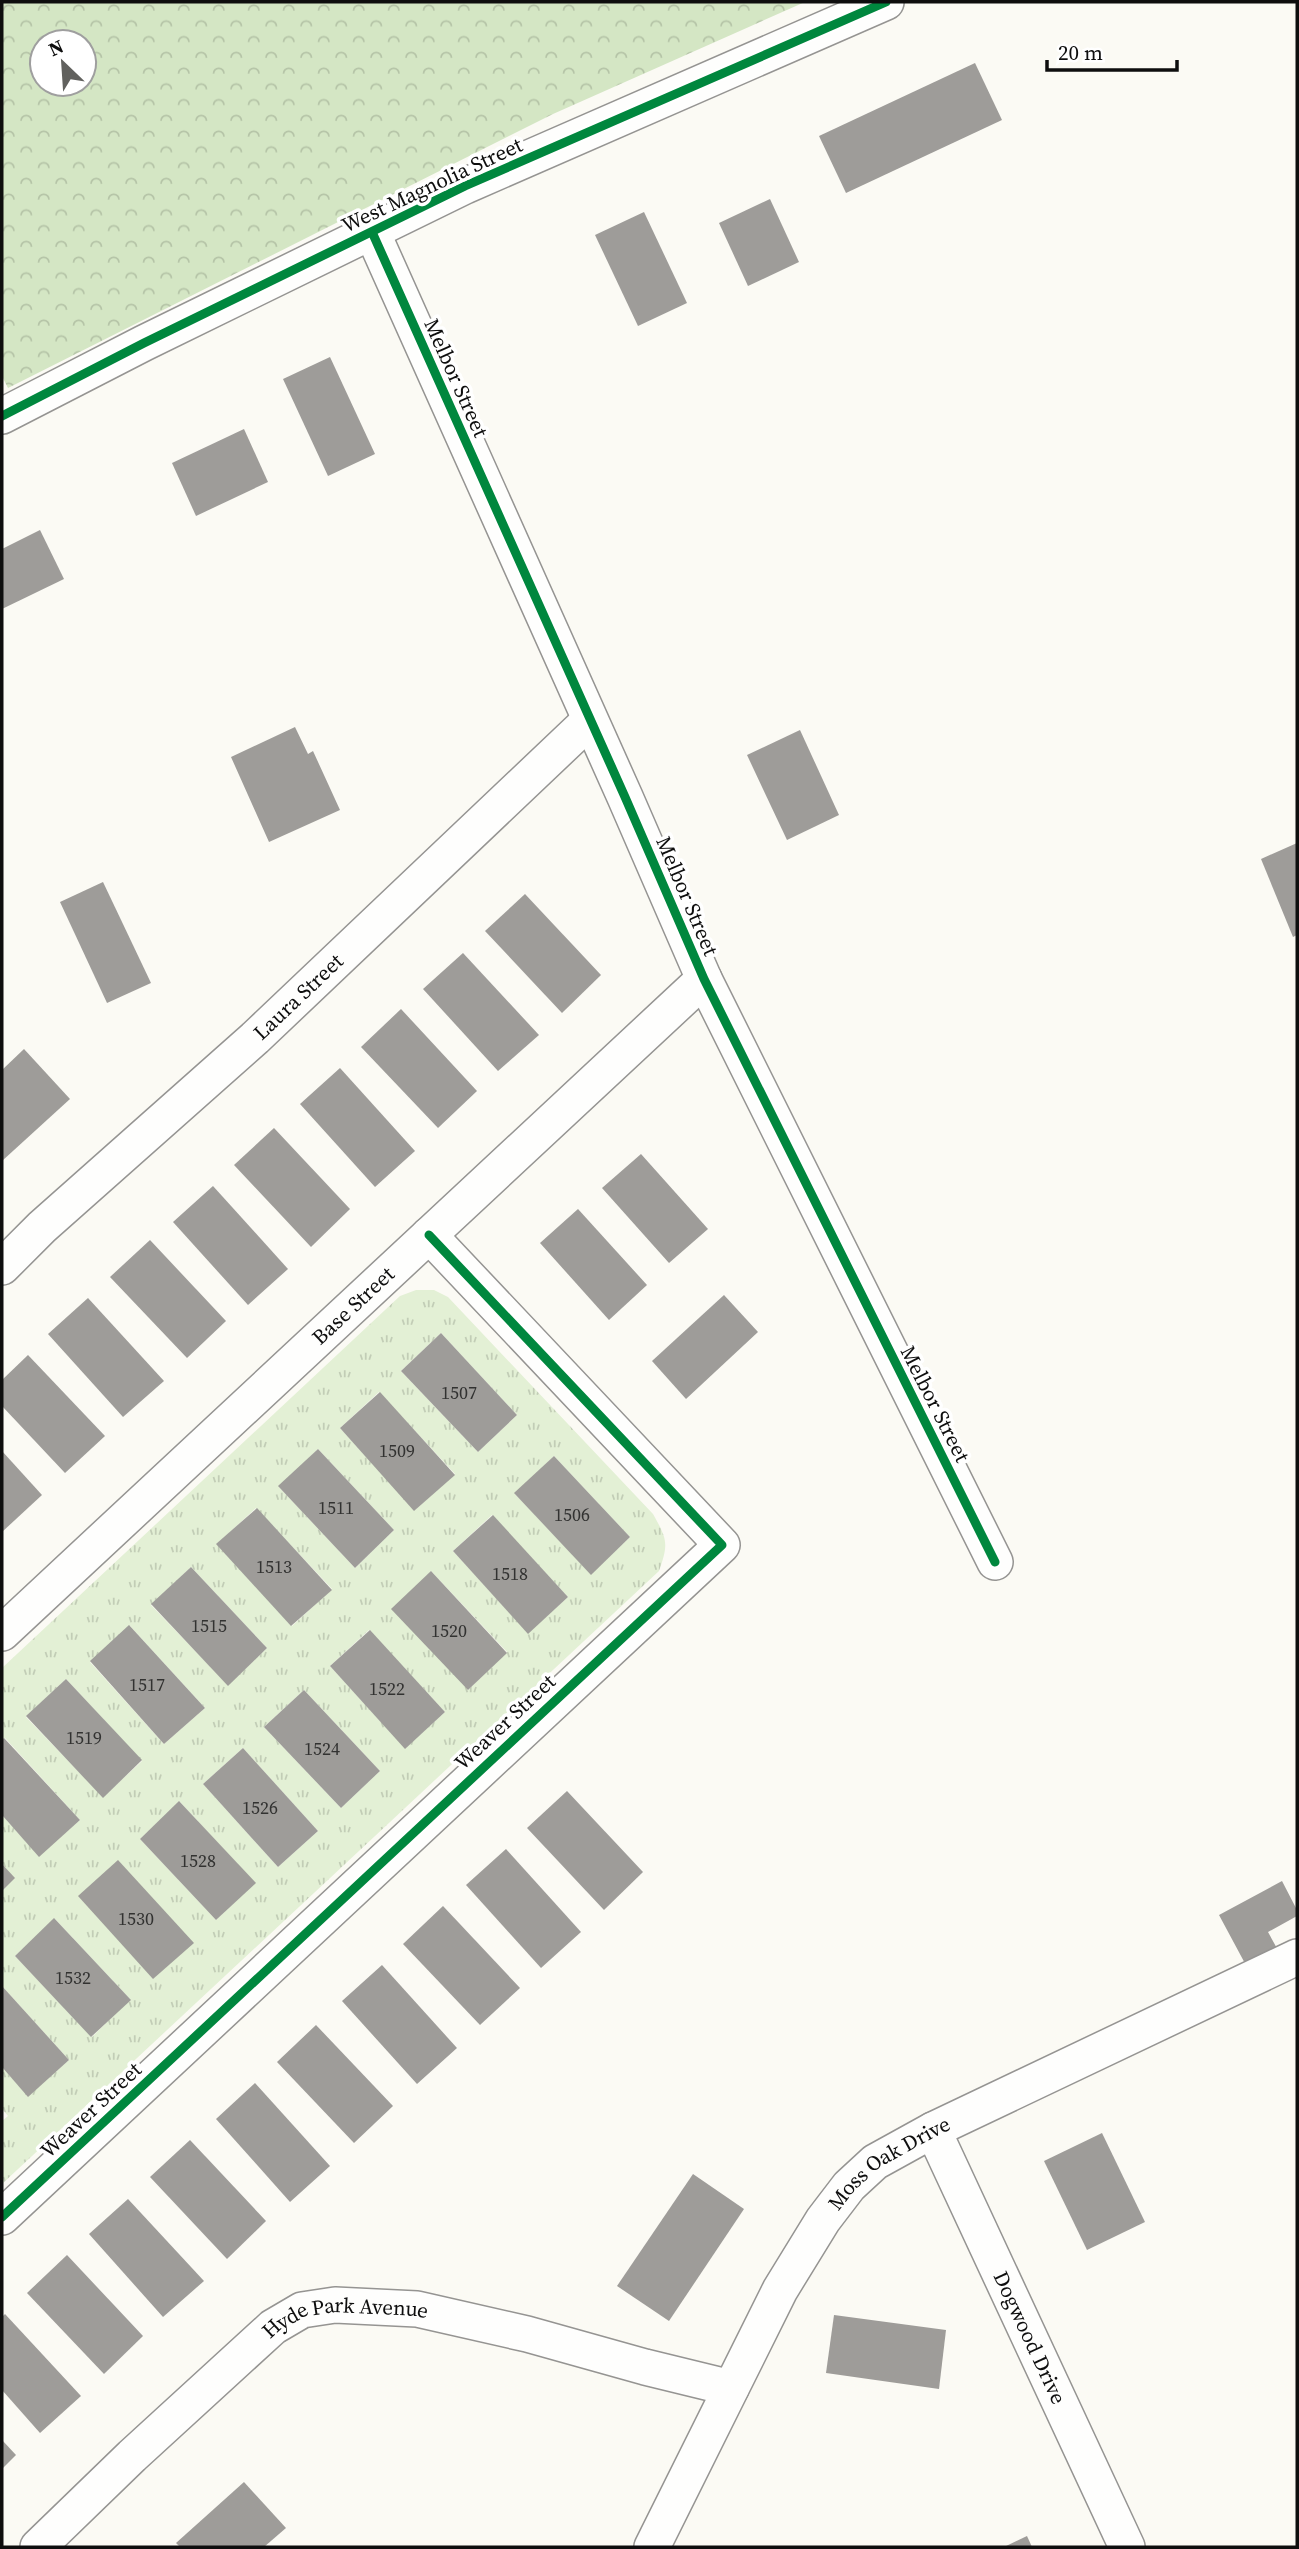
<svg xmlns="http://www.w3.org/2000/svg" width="1299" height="2549" font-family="'Source Serif 4',serif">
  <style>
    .grass { fill: url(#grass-tufts); fill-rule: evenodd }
    .forest { fill: url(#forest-crowns); fill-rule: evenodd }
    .building { fill: #9e9c99 }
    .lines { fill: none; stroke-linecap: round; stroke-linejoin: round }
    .street-casing { stroke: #959492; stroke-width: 38 }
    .street { stroke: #fefefd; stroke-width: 35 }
    .cycleway-casing { stroke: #fff; stroke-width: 13 }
    .cycleway { stroke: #00873e; stroke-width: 9 }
    .labels { text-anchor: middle; stroke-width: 7; stroke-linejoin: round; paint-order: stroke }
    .number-label { font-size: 18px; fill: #323231 }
    .street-label { font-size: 21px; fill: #0e0e0e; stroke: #fff }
  </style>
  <defs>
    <pattern id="grass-tufts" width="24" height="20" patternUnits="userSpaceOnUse" patternTransform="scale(1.75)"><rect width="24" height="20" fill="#e3f0d5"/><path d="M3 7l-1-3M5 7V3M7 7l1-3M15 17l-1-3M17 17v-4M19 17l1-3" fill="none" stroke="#c2cdb6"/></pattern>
    <pattern id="forest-crowns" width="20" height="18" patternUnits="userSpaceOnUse" patternTransform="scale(1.75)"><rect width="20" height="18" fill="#d4e6c4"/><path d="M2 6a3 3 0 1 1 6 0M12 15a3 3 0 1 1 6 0" fill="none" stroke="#b5c4a7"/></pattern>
  </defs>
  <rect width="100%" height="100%" fill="#fbfaf4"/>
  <path class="grass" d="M416 1290H434L448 1297 653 1514C667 1539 669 1543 659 1571L2 2184V2121L8 2116 2 2109V2067L28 2096 69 2060 2 1986V1891L14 1878 2 1864V1815L39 1856 80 1820 5 1738 2 1740V1668L400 1296ZM441 1333 517 1415 478 1452 401 1371ZM379 1392 455 1474 415 1510 340 1428ZM318 1449 394 1530 355 1568 279 1487ZM554 1456 630 1537 591 1574 515 1494ZM256 1508 332 1589 292 1626 217 1544ZM492 1515 568 1597 528 1633 453 1551ZM191 1567 267 1648 228 1685 151 1605ZM431 1571 507 1652 468 1690ZM130 1626 205 1708 164 1744 90 1662ZM369 1630 445 1712 405 1748 330 1666ZM66 1679 142 1761 103 1797 26 1717ZM304 1690 380 1771 341 1808 264 1727ZM243 1748 318 1831 278 1867 203 1784ZM180 1802 255 1883 216 1920 140 1839ZM55 1919 130 1999 92 2037 15 1956Z"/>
  <path class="forest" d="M2 2H805L553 114 8 388 2 376ZM42 42H84V84H42Z"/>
  <g class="building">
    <polygon points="975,63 1002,120 846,193 819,136"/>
    <polygon points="770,199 799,262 748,286 719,223"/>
    <polygon points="644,212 687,303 638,326 595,235"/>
    <polygon points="330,357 375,454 328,476 283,379"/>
    <polygon points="244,429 268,482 196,516 172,463"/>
    <polygon points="40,530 64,579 2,609 2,549"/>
    <polygon points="295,727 308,754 313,751 340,810 269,842 231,757"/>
    <polygon points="800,730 839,815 787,840 747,755"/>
    <polygon points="1297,843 1297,935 1293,937 1261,859"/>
    <polygon points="103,882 151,983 107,1003 60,902"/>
    <polygon points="525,894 601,975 562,1013 485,931"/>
    <polygon points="463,953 539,1035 498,1071 423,989"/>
    <polygon points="401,1009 477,1091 438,1128 361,1047"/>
    <polygon points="24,1049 70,1099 2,1161 2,1070"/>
    <polygon points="340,1068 415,1151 375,1187 300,1104"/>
    <polygon points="274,1128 350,1209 311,1247 234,1165"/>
    <polygon points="641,1154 708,1229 669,1263 602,1188"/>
    <polygon points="213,1186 288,1269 248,1305 173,1222"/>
    <polygon points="578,1209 647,1285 609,1320 540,1243"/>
    <polygon points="150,1240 226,1321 187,1358 110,1277"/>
    <polygon points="724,1295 758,1332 686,1399 652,1361"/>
    <polygon points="88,1298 164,1381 123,1417 48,1334"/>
    <polygon points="441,1333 517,1415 478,1452 401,1371"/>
    <polygon points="28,1355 105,1436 65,1473 2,1406 2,1380"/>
    <polygon points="380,1392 455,1475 414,1511 340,1428"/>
    <polygon points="318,1449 394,1530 355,1568 278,1486"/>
    <polygon points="2,1451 42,1495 2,1532"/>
    <polygon points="554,1456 630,1537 591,1575 514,1493"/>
    <polygon points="257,1508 332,1590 291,1626 216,1544"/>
    <polygon points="493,1515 568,1597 528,1634 453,1551"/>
    <polygon points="191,1567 267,1648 228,1686 151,1604"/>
    <polygon points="431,1571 507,1653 468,1690 391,1609"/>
    <polygon points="129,1625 205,1708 164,1744 90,1661"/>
    <polygon points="370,1630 445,1712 405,1749 330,1666"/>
    <polygon points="66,1679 142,1760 103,1798 26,1716"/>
    <polygon points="304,1690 380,1771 341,1808 264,1727"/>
    <polygon points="4,1738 80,1820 39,1857 2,1815 2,1740"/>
    <polygon points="243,1748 318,1831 278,1867 203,1784"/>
    <polygon points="567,1791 643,1872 604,1910 527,1828"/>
    <polygon points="179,1801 256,1883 216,1920 140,1839"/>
    <polygon points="506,1849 581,1932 541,1968 466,1885"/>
    <polygon points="118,1860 194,1943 153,1979 78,1896"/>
    <polygon points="2,1864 15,1878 2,1891"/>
    <polygon points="1282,1881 1297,1910 1297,1916 1268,1932 1279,1952 1248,1969 1219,1915"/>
    <polygon points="443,1906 520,1988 480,2025 403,1944"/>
    <polygon points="54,1918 131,2000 91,2037 15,1956"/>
    <polygon points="382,1965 457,2048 417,2084 342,2001"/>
    <polygon points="2,1986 69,2060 28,2097 2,2067"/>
    <polygon points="316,2025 393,2106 354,2143 277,2062"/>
    <polygon points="255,2083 330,2166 290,2202 216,2119"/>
    <polygon points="1102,2133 1145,2222 1087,2250 1044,2161"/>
    <polygon points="190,2140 266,2221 227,2259 150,2177"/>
    <polygon points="693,2174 744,2209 669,2321 617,2286"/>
    <polygon points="128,2199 204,2281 163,2317 89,2234"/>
    <polygon points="67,2255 143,2336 104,2374 27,2293"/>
    <polygon points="5,2314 81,2396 40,2433 2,2390 2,2317"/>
    <polygon points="834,2315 946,2330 939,2389 826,2373"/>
    <polygon points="2,2440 16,2455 2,2469"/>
    <polygon points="244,2482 286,2528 264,2547 180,2547 176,2543"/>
    <polygon points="1027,2536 1032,2547 1004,2547"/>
  </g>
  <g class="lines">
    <g class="street-casing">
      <g id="street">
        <polyline points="372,232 625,797 704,979 995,1562"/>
        <polyline points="2,416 144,343 465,186 886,2"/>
        <path id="s1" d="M2 1267 42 1227 255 1038 589 721"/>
        <path id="s2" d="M2 1633 704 979"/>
        <path id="s3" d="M933 2130 1127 2547"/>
        <polyline points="2,2217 722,1545 429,1235"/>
        <path id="s4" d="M38 2547 132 2456 273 2327 302 2310 335 2305 417 2309 527 2334 645 2367 731 2388"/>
        <path id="s5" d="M652 2547 780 2290 823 2220 849 2186 875 2162 933 2130 1297 1957"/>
      </g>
    </g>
    <use href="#street" class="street"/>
    <g class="cycleway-casing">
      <g id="cycleway">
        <polyline points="372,232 625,797 704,979 995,1562"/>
        <polyline points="2,416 144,343 465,186 886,2"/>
        <polyline points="2,2217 722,1545 429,1235"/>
      </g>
    </g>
    <use href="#cycleway" class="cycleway"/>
  </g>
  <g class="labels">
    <g class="number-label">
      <text x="459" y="1399">1507</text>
      <text x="397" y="1457">1509</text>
      <text x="336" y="1514">1511</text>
      <text x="572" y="1521">1506</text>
      <text x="274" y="1573">1513</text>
      <text x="510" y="1580">1518</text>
      <text x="209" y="1632">1515</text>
      <text x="449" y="1637">1520</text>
      <text x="147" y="1691">1517</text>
      <text x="387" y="1695">1522</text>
      <text x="84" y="1744">1519</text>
      <text x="322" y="1755">1524</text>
      <text x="260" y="1814">1526</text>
      <text x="198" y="1867">1528</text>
      <text x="136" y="1925">1530</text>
      <text x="73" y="1984">1532</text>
    </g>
    <g class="street-label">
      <text transform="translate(432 185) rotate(-25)" y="7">West Magnolia Street</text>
      <text transform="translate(456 378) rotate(66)" y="7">Melbor Street</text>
      <text transform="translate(687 896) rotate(67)" y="7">Melbor Street</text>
      <text dy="7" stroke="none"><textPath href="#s1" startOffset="401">Laura Street</textPath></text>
      <text dy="7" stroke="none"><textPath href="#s2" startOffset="480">Base Street</textPath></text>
      <text transform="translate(935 1404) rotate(63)" y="7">Melbor Street</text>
      <text transform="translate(505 1722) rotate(-43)" y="7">Weaver Street</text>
      <text transform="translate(91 2110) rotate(-43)" y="7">Weaver Street</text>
      <text dy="7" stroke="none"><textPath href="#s5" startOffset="458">Moss Oak Drive</textPath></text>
      <text dy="7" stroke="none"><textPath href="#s4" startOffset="397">Hyde Park Avenue</textPath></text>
      <text dy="7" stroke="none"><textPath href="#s3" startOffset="229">Dogwood Drive</textPath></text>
    </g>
  </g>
  <rect width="1299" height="2549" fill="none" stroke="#0e0e0e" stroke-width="7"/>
  <g transform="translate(63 63) rotate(335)"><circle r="33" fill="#ffffff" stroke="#9f9f9f" stroke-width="2"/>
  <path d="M0-5L12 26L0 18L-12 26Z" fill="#61615e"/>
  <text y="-10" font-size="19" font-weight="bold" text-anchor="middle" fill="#0e0e0e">N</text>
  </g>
  <path d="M1047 60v10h130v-10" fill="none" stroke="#0e0e0e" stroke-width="3.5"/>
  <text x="1058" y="60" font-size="21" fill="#0e0e0e" stroke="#ffffff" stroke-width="5" paint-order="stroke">20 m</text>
</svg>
